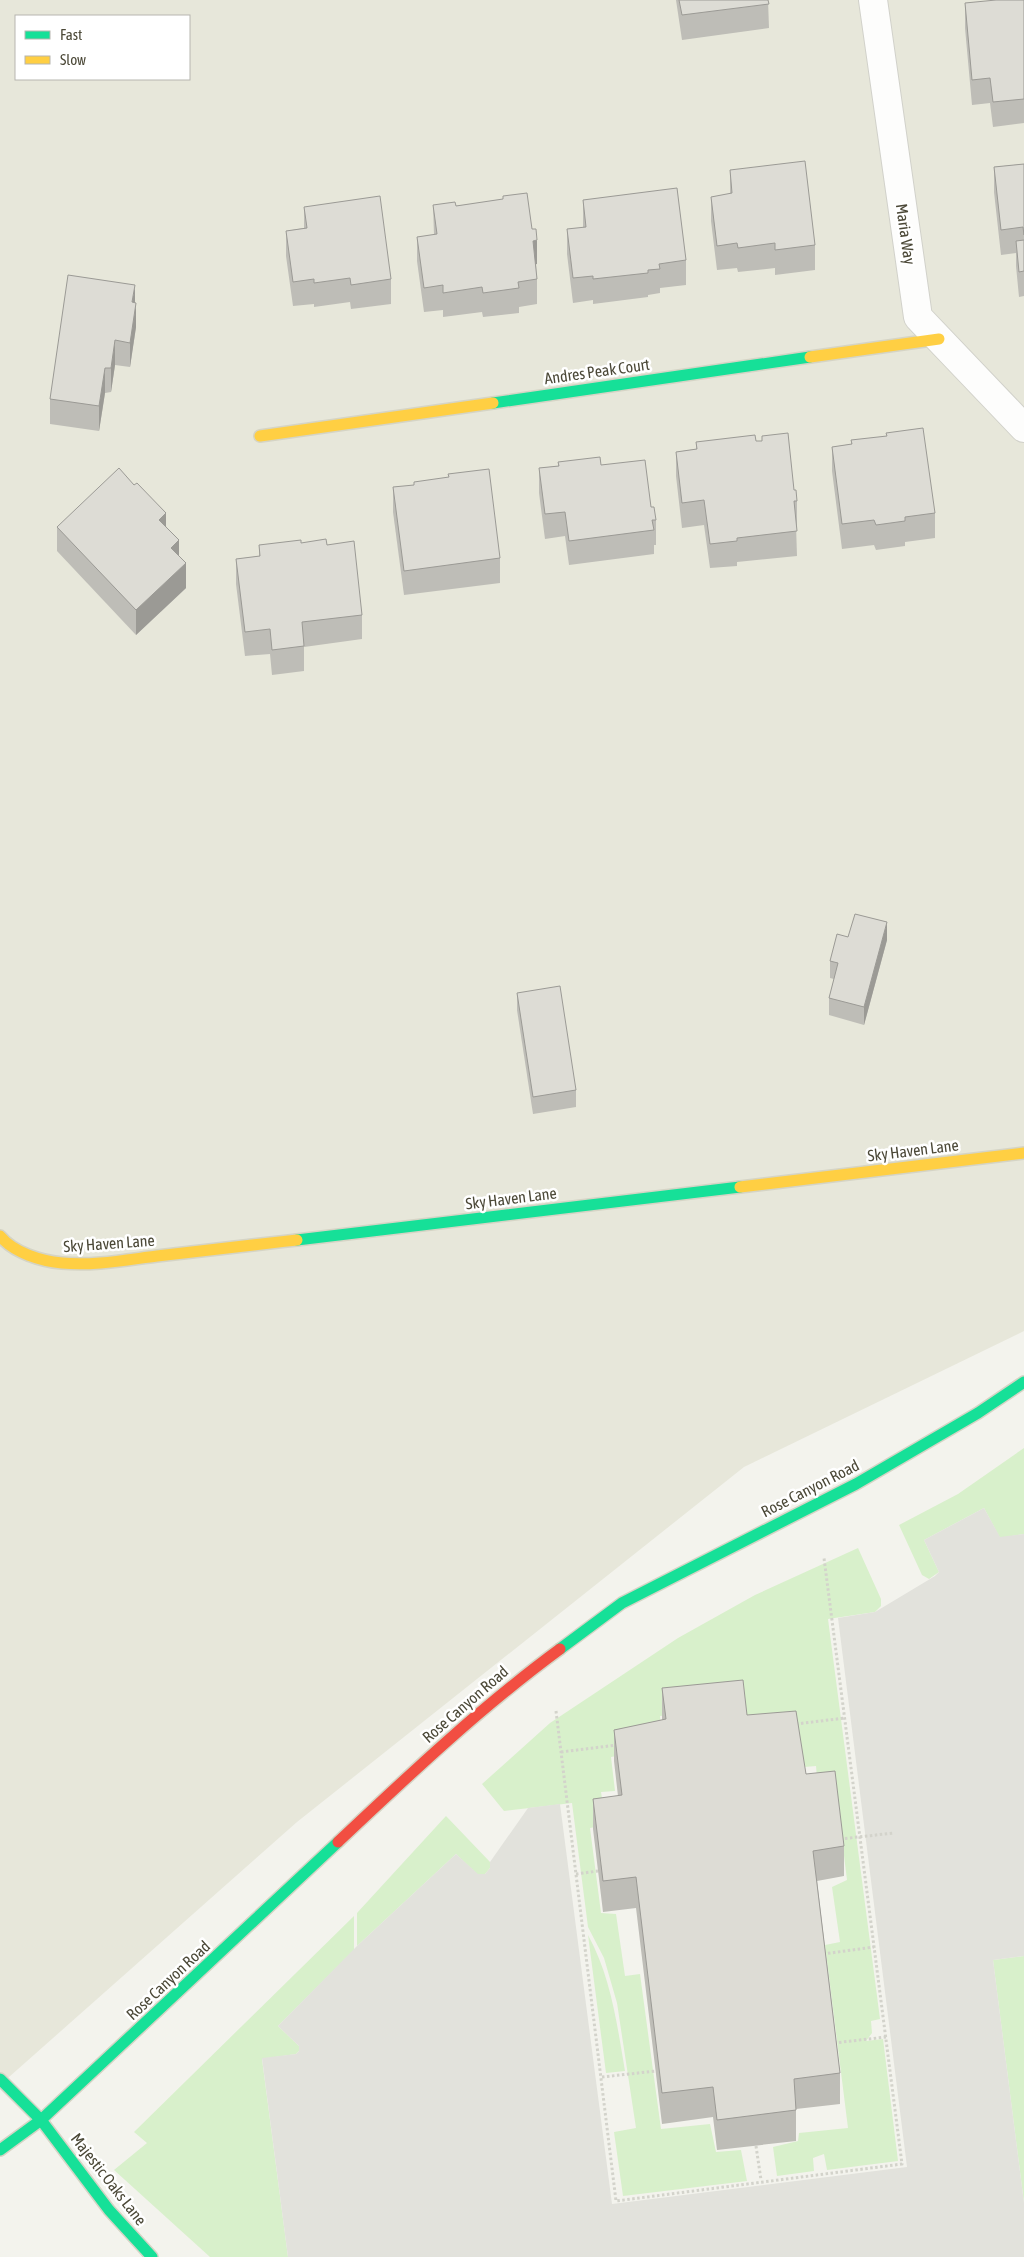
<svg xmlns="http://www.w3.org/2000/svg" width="1024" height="2257" font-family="'Asap Condensed',sans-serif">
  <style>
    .residential { fill: #e7e7da; fill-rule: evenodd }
    .green { fill: #d8f0cb }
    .parking { fill: #e2e2dc }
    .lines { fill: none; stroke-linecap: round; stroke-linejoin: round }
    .street-casing { stroke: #d1d1ca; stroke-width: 30 }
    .fast-casing { stroke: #d5d4c5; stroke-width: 14 }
    .slow-casing { stroke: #d5d4c5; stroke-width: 14 }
    .jam-casing { stroke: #d5d4c5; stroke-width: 14 }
    .path { stroke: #d3d3cb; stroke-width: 3; stroke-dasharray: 2.5 2.5; stroke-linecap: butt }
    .street { stroke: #fdfdfc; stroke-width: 28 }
    .fast { stroke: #16e098; stroke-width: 11 }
    .slow { stroke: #ffcf43; stroke-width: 11 }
    .jam { stroke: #f24e42; stroke-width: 11 }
    .wall { fill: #bebdb7 }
    .shaded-wall { fill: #9b9a95 }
    .building { fill: #dddcd5; stroke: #9b9a95 }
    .labels { text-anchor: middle; stroke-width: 5; stroke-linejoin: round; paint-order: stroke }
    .street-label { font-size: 16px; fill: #4b4837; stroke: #fff }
  </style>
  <rect width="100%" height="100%" fill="#f3f3ed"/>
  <path class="residential" d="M0 0H1024V1331L744 1467 297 1822 0 2085ZM16 16H189V79H16Z"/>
  <g class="green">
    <polygon points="1024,1448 1024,1534 1000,1538 984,1508 924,1540 939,1572 929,1579 922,1575 899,1525 958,1494"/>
    <polygon points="858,1548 881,1599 881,1606 875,1612 828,1619 880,2019 871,2021 872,2033 866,2041 883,2039 898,2161 827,2170 824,2154 813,2158 814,2171 777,2176 773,2147 798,2141 799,2133 848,2128 825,1945 840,1942 832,1887 847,1880 837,1799 819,1800 816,1766 804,1767 751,1742 744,1709 660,1716 663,1748 611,1757 615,1791 601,1792 606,1825 590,1828 601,1913 616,1914 625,1976 640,1974 661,2129 710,2124 716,2152 741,2150 747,2181 623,2196 614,2132 636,2128 617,2003 604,1958 588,1927 572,1803 504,1811 482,1784 550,1723 678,1638 755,1595"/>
    <polygon points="446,1816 490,1862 490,1868 485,1874 478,1875 456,1854 357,1946 357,1913"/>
    <polygon points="354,1916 354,1950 278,2026 299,2046 299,2051 296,2054 262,2059 288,2257 210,2257 114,2170 147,2143 134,2132"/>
    <path d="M588 1935C611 1977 617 2024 625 2071L606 2073Z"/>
    <polygon points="1024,1956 1024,2203 993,1960"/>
  </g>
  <polygon class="parking" points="984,1508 1000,1537 1024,1534 1024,1956 993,1960 1024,2203 1024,2257 288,2257 262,2058 296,2054 299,2051 299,2046 278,2026 357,1946 456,1854 478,1874 485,1874 490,1868 490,1862 528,1808 560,1804 612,2204 907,2167 838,1618 875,1612 935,1576 939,1572 924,1540"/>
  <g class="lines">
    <g class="street-casing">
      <polyline id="street" points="873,0 918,317 1024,428"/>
    </g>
    <g class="fast-casing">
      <g id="fast">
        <polyline points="493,403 810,357"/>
        <polyline points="297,1240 740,1187"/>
        <polyline points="560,1649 622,1603 856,1484 978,1413 1024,1382"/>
        <polyline points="0,2079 41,2120 109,2210 152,2257"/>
        <polyline points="0,2150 41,2120 338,1842"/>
      </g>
    </g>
    <g class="slow-casing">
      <g id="slow">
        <polyline points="810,357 939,339"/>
        <polyline points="260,436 493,403"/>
        <polyline points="740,1187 1024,1153"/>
        <path d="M0 1236C14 1253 41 1261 62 1263 93 1266 125 1260 157 1256 203 1251 250 1245 297 1240"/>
      </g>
    </g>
    <g class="jam-casing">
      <path id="jam" d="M338 1842C409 1775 481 1707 560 1649"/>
    </g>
    <g class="path">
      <polyline points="556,1711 616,2201 902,2164 824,1558"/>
      <polyline points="796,1724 845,1718"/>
      <polyline points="561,1752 617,1745"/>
      <polyline points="840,1839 894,1833"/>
      <polyline points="576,1874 598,1871"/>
      <polyline points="823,1954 874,1947"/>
      <polyline points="834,2043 886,2037"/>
      <polyline points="602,2077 656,2071"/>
      <polyline points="756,2146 761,2180"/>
    </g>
    <use href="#street" class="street"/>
    <use href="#fast" class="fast"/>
    <use href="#slow" class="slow"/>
    <use href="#jam" class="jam"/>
  </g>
  <g class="wall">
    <polygon points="676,0 768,0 769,28 682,40"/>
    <polygon points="1024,0 1024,123 993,127 990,103 972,105 965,28 965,3"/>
    <polygon points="1024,164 1024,296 1019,297 1016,266 1016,253 1001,255 994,192 994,167"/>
    <polygon points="730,170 815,245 815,270 775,275 775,268 738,272 737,268 717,270 711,221 711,197 730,194"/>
    <polygon points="503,196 537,264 536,264 537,279 537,304 519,307 519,313 483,317 482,312 443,317 443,310 424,312 417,261 417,237 434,235 433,205 456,206 503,200"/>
    <polygon points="583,200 686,260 686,285 660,288 660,293 648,295 648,297 593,304 593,300 573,303 567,254 567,229 583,228"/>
    <polygon points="304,207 391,279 391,304 351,309 350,302 314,307 314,304 293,306 286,256 286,231 304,228"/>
    <polygon points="135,302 136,327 130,367 115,365 111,392 105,393 99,431 50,424 50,399"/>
    <polygon points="762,436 794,490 797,501 797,525 796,525 797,556 737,562 737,566 710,568 704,525 682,528 676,476 676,452 696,449 696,442 762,441"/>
    <polygon points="851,440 935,513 935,538 905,542 905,546 876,550 874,545 842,549 832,471 832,447 851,444"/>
    <polygon points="558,462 601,465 651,507 656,520 656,545 654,545 654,554 569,565 565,536 545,539 539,493 539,468 558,466"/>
    <polygon points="393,487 500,558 500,583 404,595 393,512"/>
    <polygon points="166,526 179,556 186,588 136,635 57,551 57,527"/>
    <polygon points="301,543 327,545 362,615 362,639 304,647 304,671 272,675 270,654 245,656 236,584 236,559 259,556 259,545"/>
    <polygon points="848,937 887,940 864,1025 829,1015 829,998 834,979 830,978 830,961"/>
    <polygon points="517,993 576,1090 576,1107 533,1114 517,1010"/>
    <polygon points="662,1688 747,1715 806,1774 844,1846 844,1876 817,1881 840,2073 840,2104 796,2109 796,2141 717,2150 713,2117 662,2124 636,1908 603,1912 593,1829 593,1799 618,1796 614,1761 614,1730 662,1720"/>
  </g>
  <g class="shaded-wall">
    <polygon points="537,240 537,264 533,265 533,241"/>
    <polygon points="135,285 135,310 132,302"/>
    <polygon points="136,303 136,327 130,367 130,343"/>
    <polygon points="115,340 115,365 111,392 111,368"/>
    <polygon points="105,368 105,393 99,431 99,406"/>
    <polygon points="166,513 166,538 159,520"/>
    <polygon points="179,540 179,565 171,548"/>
    <polygon points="186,563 186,588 136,635 136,610"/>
    <polygon points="887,922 887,940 864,1025 864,1007"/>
  </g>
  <g class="building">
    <polygon points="679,0 768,0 769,4 682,15"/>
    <polygon points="996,0 1024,0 1024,99 993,102 990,78 972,80 965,3"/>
    <polygon points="805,161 815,245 775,250 775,243 738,248 737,243 717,246 711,197 732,193 730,170"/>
    <polygon points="1024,164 1024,235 1023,227 1001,230 994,167"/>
    <polygon points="677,188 686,260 659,264 660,269 648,270 648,273 593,279 593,276 573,278 567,229 586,227 583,200"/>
    <polygon points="527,193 532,229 536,229 537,240 533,241 537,279 518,282 519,288 483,293 482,287 443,293 443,285 424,288 417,237 437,234 433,205 455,202 456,206 503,199 503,196"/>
    <polygon points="380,196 391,279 351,285 350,278 314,283 314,279 293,282 286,231 307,228 304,207"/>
    <polygon points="1024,240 1024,271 1019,272 1016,241"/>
    <polygon points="68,275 135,285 132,302 136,303 130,343 115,340 111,368 105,368 99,406 50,399"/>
    <polygon points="923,428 935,513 905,517 905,521 876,525 874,520 842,524 832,447 852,444 851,440 887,436 886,433"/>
    <polygon points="788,433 794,490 796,490 797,501 794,501 797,531 737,538 737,541 710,544 704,500 682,503 676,452 697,449 696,442 755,435 756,441 762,441 762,436"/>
    <polygon points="600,457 601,465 645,460 651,507 654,507 656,520 652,520 654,530 569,541 565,512 545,514 539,468 559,466 558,462"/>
    <polygon points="119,468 134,485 137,483 166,513 159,520 179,540 171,548 186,563 136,610 57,527"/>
    <polygon points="489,469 500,558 404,571 393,487 414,485 414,482 449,477 448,474"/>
    <polygon points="326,539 327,545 354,541 362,615 302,622 304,646 272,650 270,629 245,632 236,559 260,556 259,545 301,540 301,543"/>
    <polygon points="855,914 887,922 864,1007 829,998 838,963 830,961 837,934 848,937"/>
    <polygon points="560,986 576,1090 533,1097 517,993"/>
    <polygon points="743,1680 747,1715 796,1711 806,1774 835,1771 844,1846 813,1851 840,2073 794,2079 796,2110 717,2120 713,2087 662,2093 636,1877 603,1881 593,1799 622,1795 614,1730 666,1719 662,1688"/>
  </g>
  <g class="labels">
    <g class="street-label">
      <text transform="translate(906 234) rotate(82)" y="6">Maria Way</text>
      <text transform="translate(597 371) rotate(-8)" y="6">Andres Peak Court</text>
      <text transform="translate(913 1150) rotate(-7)" y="6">Sky Haven Lane</text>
      <text transform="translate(511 1198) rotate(-7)" y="6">Sky Haven Lane</text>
      <text transform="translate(109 1243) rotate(-4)" y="6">Sky Haven Lane</text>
      <text transform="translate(810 1488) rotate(-27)" y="6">Rose Canyon Road</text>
      <text transform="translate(465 1704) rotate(-41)" y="6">Rose Canyon Road</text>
      <text transform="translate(168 1980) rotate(-43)" y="6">Rose Canyon Road</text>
      <text transform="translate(109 2179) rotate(52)" y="6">Majestic Oaks Lane</text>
    </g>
  </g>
  <rect x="15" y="15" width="175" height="65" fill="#ffffff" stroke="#b7b6af"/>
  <rect x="25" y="31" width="25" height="8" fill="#16e098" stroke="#b7b6af"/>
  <text x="60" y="40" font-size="15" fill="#4b4837">Fast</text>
  <rect x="25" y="56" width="25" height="8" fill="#ffcf43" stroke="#b7b6af"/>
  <text x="60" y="65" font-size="15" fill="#4b4837">Slow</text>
</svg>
